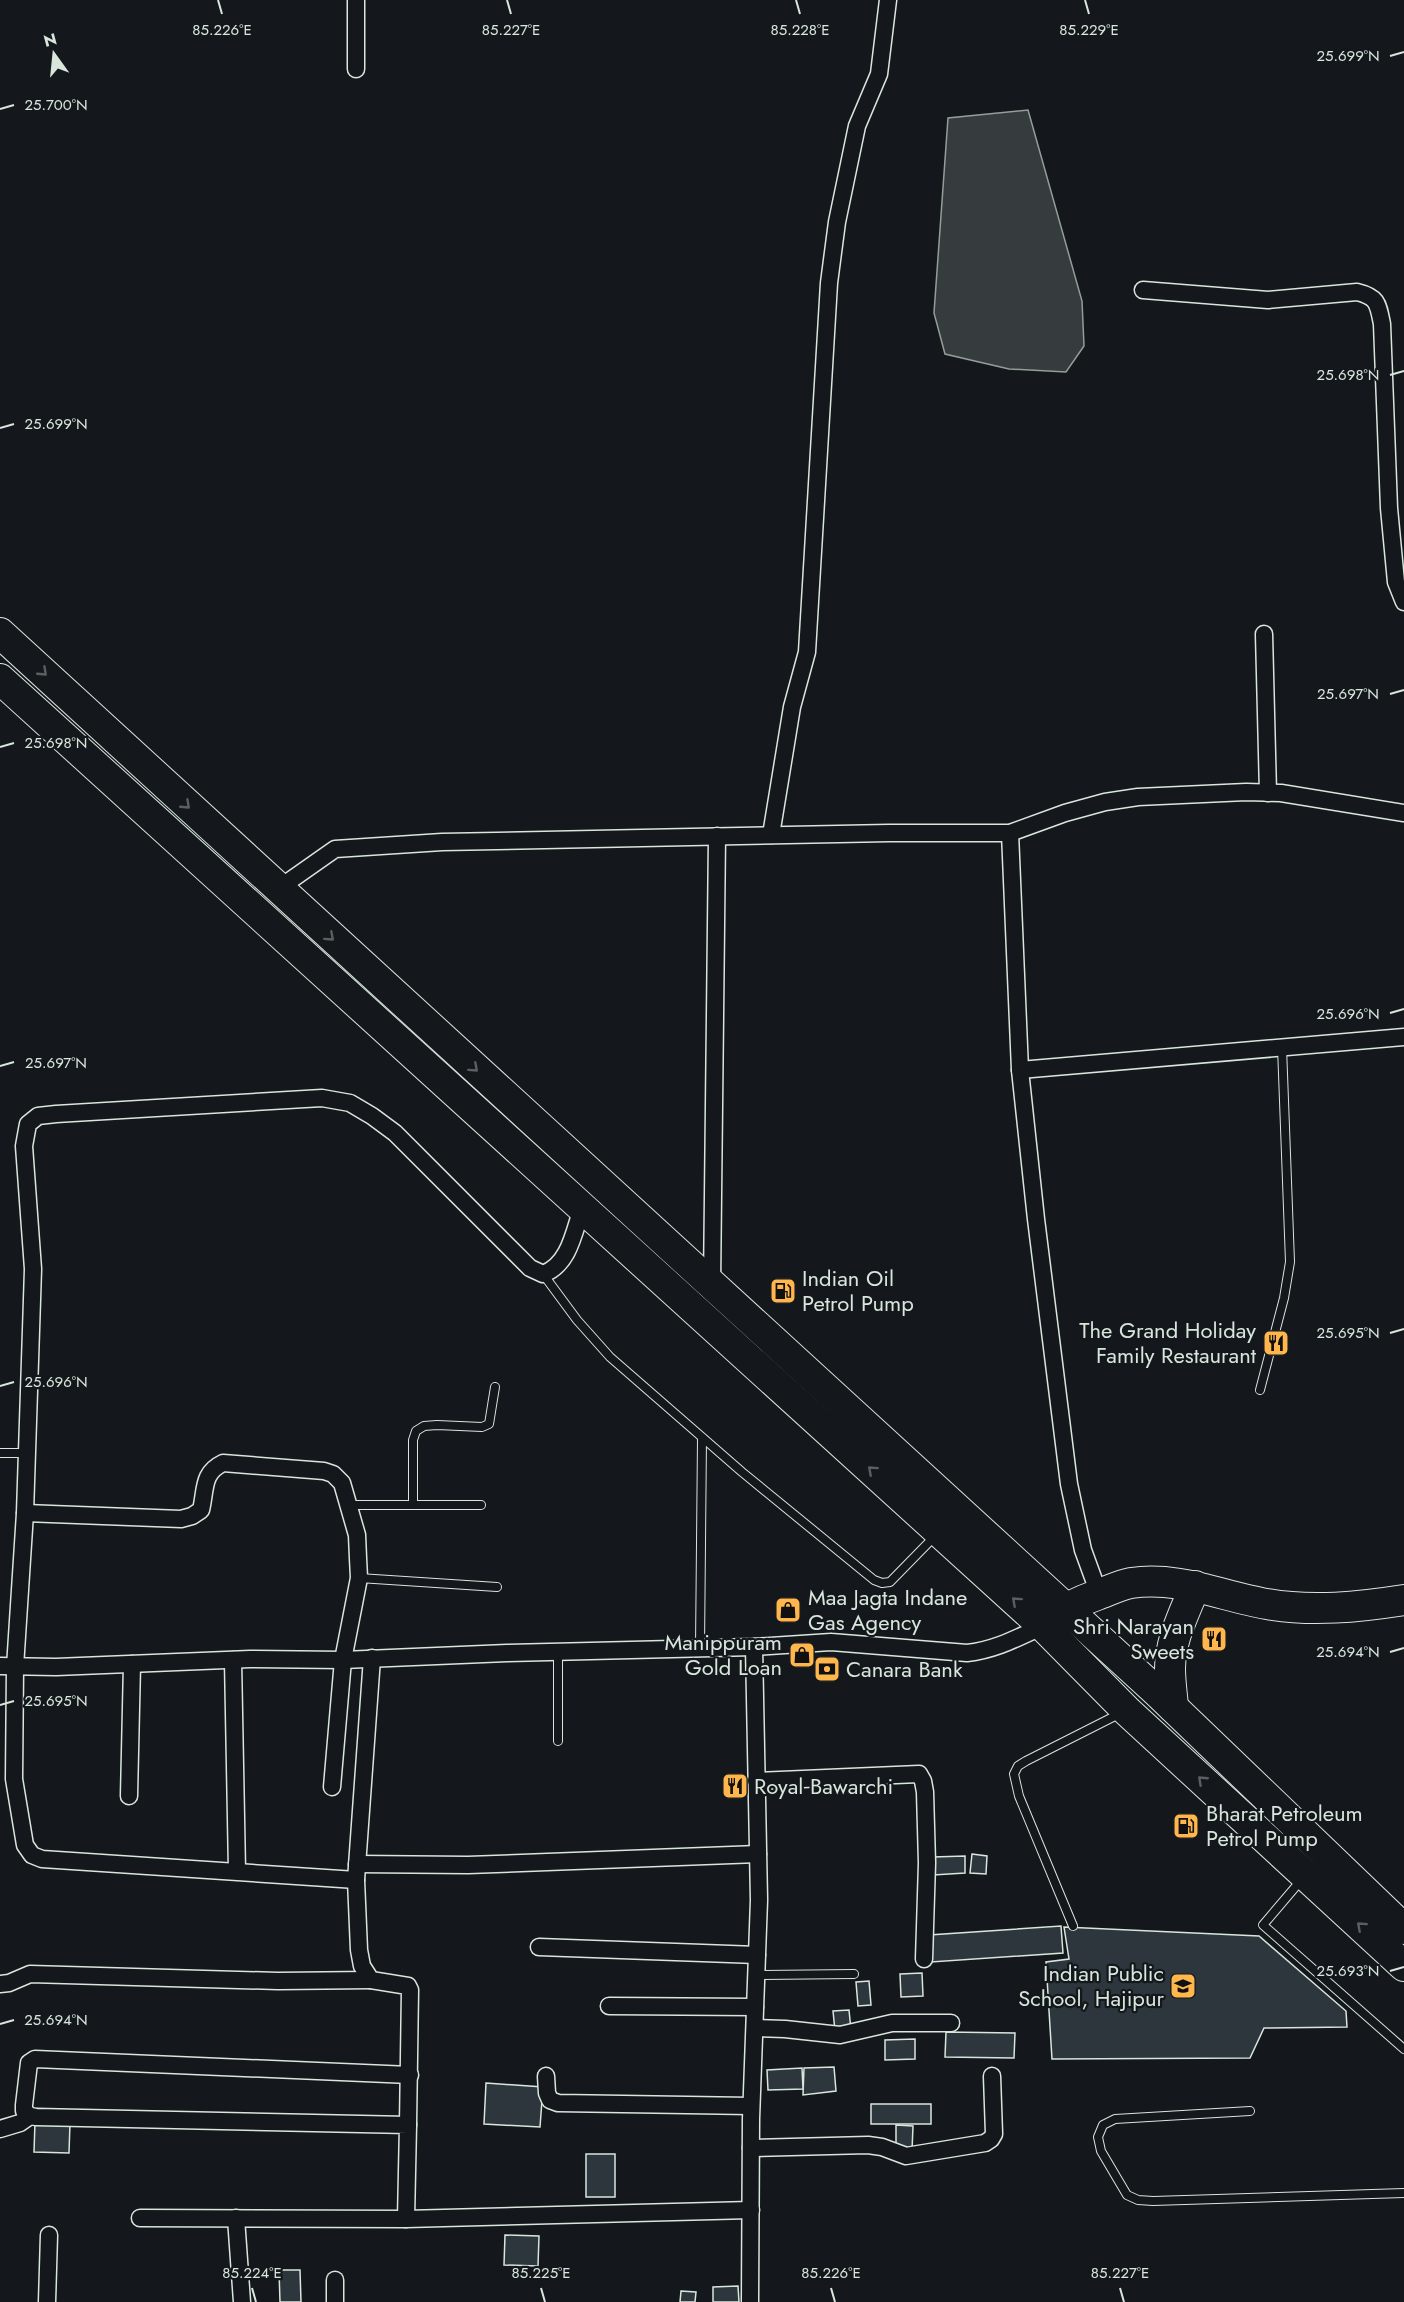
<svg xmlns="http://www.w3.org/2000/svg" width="1404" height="2302" font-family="Jost,sans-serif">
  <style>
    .water { fill: #363b3e; stroke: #939e99; stroke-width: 1.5 }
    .building { fill: #2c363c; stroke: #d8e6dc; stroke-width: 1.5 }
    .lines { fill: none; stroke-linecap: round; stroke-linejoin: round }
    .lane-casing { stroke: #d8e6dc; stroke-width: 10 }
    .street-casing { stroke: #d8e6dc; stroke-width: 19 }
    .highway-casing { stroke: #d8e6dc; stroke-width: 32 }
    .lane { stroke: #14181c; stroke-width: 8 }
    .street { stroke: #14181c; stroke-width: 16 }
    .highway { stroke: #14181c; stroke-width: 30 }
    .oneway { stroke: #59605f }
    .ticks { fill: none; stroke: #d8e6dc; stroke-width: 2 }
    .labels { text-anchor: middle; stroke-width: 4.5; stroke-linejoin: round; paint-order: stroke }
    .poi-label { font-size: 22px; fill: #d8e6dc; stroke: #14181c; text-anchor: start }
    .ticks-label { font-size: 15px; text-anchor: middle; fill: #d8e6dc; stroke: #14181c; stroke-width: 4.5; stroke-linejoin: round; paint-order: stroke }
  </style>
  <rect width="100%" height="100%" fill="#14181c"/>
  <polygon class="water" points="1028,110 1082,301 1084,346 1066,372 1009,369 945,354 934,313 948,118"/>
  <g class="building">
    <polygon points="972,1854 987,1856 986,1874 970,1873"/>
    <polygon points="965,1856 965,1873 933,1875 933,1857"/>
    <polygon points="1061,1926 1063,1953 931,1962 929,1935"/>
    <polygon points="1064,1927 1259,1936 1346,2011 1347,2027 1264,2028 1250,2058 1052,2059 1046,1962 1069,1959"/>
    <polygon points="922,1973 923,1996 901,1997 900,1974"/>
    <polygon points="869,1981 871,2005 858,2006 856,1982"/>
    <polygon points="849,2010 851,2030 835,2031 833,2011"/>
    <polygon points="946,2032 1015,2033 1014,2058 945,2057"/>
    <polygon points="915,2039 915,2059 885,2060 885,2040"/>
    <polygon points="834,2067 836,2091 803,2095 804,2068"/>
    <polygon points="802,2068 803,2089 768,2090 767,2070"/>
    <polygon points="486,2083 543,2087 540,2127 484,2124"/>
    <rect x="871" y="2104" width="60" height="20"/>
    <polygon points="35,2122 70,2123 69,2153 34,2152"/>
    <polygon points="896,2125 913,2126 912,2151 896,2151"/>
    <rect x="586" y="2154" width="29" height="43"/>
    <polygon points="505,2235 539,2236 538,2266 504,2265"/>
    <polygon points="279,2270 300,2270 301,2302 280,2302"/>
    <polygon points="738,2286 739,2302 713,2302 713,2287"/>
    <polygon points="681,2291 696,2292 695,2302 680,2302"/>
  </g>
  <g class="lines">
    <g class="lane-casing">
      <g id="lane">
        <polyline points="543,1274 577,1320 610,1357 742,1472 874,1580 882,1583 890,1582 935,1536"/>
        <polyline points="1260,1390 1284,1298 1290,1262 1282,1047"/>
        <polyline points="0,1453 27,1453"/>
        <polyline points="349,1505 481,1505"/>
        <polyline points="413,1505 413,1440 416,1431 424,1426 437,1425 482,1427 489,1424 495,1387"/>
        <polyline points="359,1578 497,1587"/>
        <polyline points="700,1648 702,1438"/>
        <polyline points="558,1741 558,1652"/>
        <polyline points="1303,1878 1263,1925 1404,2049"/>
        <polyline points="1073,1926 1019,1796 1014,1774 1018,1766 1026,1761 1121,1713"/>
        <polyline points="756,1975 854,1974"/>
        <polyline points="1250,2111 1115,2119 1103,2125 1098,2137 1101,2151 1127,2195 1138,2200 1153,2201 1404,2193"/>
      </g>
    </g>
    <g class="street-casing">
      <g id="street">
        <polyline points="356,69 356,0"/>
        <path d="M1143 290 1268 300 1357 292C1378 297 1378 304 1382 324L1389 508 1396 582 1404 602"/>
        <polyline points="1264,634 1268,793"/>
        <polyline points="1010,833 1020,1070 1036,1219 1069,1484 1083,1550 1099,1594"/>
        <polyline points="771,835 792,707 807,652 829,283 837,222 857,126 879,74 888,0"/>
        <polyline points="278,889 335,849 442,842 889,833 1010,833 1065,813 1105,802 1138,797 1246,792 1281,793 1404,813"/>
        <polyline points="1020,1070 1404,1037"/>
        <polyline points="712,1286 717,836"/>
        <path d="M25 1513 181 1519 192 1516 201 1510C206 1489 202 1473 223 1463L324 1471 333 1474 342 1483 357 1535 358 1558 359 1578 343 1660 332 1787"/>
        <polyline points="372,1658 356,1880 359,1950 362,1966 371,1980 408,1986 410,1990 408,2125"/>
        <polyline points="233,1660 237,1871"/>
        <path d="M0 1666 56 1667 250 1659 343 1660 507 1653 754 1647 831 1642 967 1653C995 1650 1017 1638 1043 1626"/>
        <polyline points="756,1781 919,1774 923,1781 925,1792 927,1863 924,1959"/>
        <polyline points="129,1796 132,1664"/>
        <polyline points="357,1864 468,1865 758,1854"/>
        <path d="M356 1880 42 1859 32 1855 25 1845 14 1779 15 1667 25 1513 33 1269 24 1146 28 1124 38 1116 56 1114 322 1098 350 1103 372 1116 395 1133 530 1268 543 1274C569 1265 574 1232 582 1208"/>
        <polyline points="539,1947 757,1955"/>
        <polyline points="0,1984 9,1983 30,1974 278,1981 371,1980"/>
        <polyline points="609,2006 755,2007"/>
        <polyline points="755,2028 785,2029 840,2035 892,2023 951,2023"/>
        <polyline points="546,2076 547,2093 550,2100 558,2103 751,2106"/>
        <polyline points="0,2129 20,2123 30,2116"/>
        <polyline points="751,2148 868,2145 882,2147 906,2156 985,2143 991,2139 994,2134 992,2076"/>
        <polyline points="140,2218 406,2219 751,2210"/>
        <polyline points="236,2218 242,2302"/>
        <polyline points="406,2219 408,2125 36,2117 30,2116 24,2111 24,2105 29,2063 35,2059 410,2075"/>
        <polyline points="47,2302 49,2235"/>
        <polyline points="335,2302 335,2280"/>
        <polyline points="750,2302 751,2119 759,1900 754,1647"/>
      </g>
    </g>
    <g class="highway-casing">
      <g id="highway">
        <polyline points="0,633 1156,1691 1404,1929"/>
        <polyline points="0,679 1043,1626 1127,1711 1404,1966"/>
        <path d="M1052 1618C1066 1607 1080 1601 1097 1595 1108 1591 1120 1585 1131 1583 1179 1576 1221 1596 1267 1604 1312 1612 1359 1607 1404 1600"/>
        <path d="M1173 1707C1172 1694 1170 1681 1170 1669 1170 1639 1185 1612 1195 1586"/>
      </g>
    </g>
    <use href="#lane" class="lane"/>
    <use href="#street" class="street"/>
    <use href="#highway" class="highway"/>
  </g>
  <defs><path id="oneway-chevron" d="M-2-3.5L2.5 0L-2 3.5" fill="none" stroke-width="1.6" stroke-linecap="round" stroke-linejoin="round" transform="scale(1.5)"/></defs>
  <g class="oneway">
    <use href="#oneway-chevron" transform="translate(43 672) rotate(43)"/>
    <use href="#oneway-chevron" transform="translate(186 805) rotate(43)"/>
    <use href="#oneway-chevron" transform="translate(330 937) rotate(42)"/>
    <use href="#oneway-chevron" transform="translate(474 1068) rotate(42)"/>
    <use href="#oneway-chevron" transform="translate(872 1470) rotate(-138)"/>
    <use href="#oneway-chevron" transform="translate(1016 1601) rotate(-138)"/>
    <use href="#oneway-chevron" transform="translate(1202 1780) rotate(-137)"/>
    <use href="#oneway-chevron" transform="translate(1361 1926) rotate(-138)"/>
  </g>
  <path class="ticks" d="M218 0 222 14M507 0 511 14M796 0 800 14M1085 0 1089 14M1390 56 1404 52M0 109 14 105M1390 375 1404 371M0 428 14 424M1390 694 1404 690M0 747 14 743M1390 1013 1404 1009M0 1066 14 1062M1390 1333 1404 1329M0 1386 14 1382M1390 1652 1404 1648M0 1705 14 1701M1390 1971 1404 1967M0 2024 14 2020M252 2288 256 2302M541 2288 545 2302M831 2288 835 2302M1120 2288 1124 2302"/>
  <defs>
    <g id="fuel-square" transform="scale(1.35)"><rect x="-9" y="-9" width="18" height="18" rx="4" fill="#ffb74d" stroke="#14181c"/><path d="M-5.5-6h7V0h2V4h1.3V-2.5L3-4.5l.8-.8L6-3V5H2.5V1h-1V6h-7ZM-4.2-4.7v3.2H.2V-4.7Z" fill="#111"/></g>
    <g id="restaurant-square" transform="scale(1.35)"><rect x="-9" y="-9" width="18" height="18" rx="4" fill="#ffb74d" stroke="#14181c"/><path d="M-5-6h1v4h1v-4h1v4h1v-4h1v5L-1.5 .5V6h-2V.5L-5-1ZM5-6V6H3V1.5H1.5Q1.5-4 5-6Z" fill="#111"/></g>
    <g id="shop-square" transform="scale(1.35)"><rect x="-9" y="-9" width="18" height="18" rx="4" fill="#ffb74d" stroke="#14181c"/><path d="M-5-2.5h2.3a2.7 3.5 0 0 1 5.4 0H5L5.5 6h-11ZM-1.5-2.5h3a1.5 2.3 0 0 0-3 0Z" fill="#111"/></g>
    <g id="bank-square" transform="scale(1.35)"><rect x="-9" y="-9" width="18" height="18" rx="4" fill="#ffb74d" stroke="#14181c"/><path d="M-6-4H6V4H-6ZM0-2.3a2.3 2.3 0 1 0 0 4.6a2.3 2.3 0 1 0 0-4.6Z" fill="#111"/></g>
    <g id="school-square" transform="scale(1.35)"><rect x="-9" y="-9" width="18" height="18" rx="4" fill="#ffb74d" stroke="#14181c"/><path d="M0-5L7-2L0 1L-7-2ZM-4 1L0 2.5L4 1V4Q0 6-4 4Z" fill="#111"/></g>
  </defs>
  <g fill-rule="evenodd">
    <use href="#fuel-square" x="783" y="1291"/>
    <use href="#restaurant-square" x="1276" y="1343"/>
    <use href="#shop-square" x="788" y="1610"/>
    <use href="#restaurant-square" x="1214" y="1639"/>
    <use href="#shop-square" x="802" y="1655"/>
    <use href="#bank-square" x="827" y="1669"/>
    <use href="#restaurant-square" x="735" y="1786"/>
    <use href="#fuel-square" x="1186" y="1826"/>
    <use href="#school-square" x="1183" y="1986"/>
  </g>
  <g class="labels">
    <g class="poi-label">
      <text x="802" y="1286">Indian Oil<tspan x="802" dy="25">Petrol Pump</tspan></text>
      <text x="1256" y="1338" text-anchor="end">The Grand Holiday<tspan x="1256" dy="25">Family Restaurant</tspan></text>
      <text x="808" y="1605">Maa Jagta Indane<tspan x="808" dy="25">Gas Agency</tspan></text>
      <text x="1194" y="1634" text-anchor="end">Shri Narayan<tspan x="1194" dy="25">Sweets</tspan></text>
      <text x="782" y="1650" text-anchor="end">Manippuram<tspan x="782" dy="25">Gold Loan</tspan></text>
      <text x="846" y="1677">Canara Bank</text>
      <text x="754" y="1794">Royal Bawarchi</text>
      <text x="1206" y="1821">Bharat Petroleum<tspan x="1206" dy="25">Petrol Pump</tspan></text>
      <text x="1164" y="1981" text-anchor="end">Indian Public<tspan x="1164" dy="25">School, Hajipur</tspan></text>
    </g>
  </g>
  <g class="ticks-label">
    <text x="222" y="35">85.226°E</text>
    <text x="511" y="35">85.227°E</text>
    <text x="800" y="35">85.228°E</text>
    <text x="1089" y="35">85.229°E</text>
    <text x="1348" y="61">25.699°N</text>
    <text x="56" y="110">25.700°N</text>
    <text x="1348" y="380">25.698°N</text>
    <text x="56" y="429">25.699°N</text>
    <text x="1348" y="699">25.697°N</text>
    <text x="56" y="748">25.698°N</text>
    <text x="1348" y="1019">25.696°N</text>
    <text x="56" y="1068">25.697°N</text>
    <text x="1348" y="1338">25.695°N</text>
    <text x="56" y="1387">25.696°N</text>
    <text x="1348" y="1657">25.694°N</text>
    <text x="56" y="1706">25.695°N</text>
    <text x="1348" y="1976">25.693°N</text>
    <text x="56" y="2025">25.694°N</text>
    <text x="252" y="2278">85.224°E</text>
    <text x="541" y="2278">85.225°E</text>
    <text x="831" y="2278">85.226°E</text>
    <text x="1120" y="2278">85.227°E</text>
  </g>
  <g transform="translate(54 54) rotate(345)" stroke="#14181c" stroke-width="4.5" paint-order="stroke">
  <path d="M0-4.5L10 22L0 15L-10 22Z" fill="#d8e6dc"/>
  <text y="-9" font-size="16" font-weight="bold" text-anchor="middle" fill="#d8e6dc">N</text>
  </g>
</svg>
